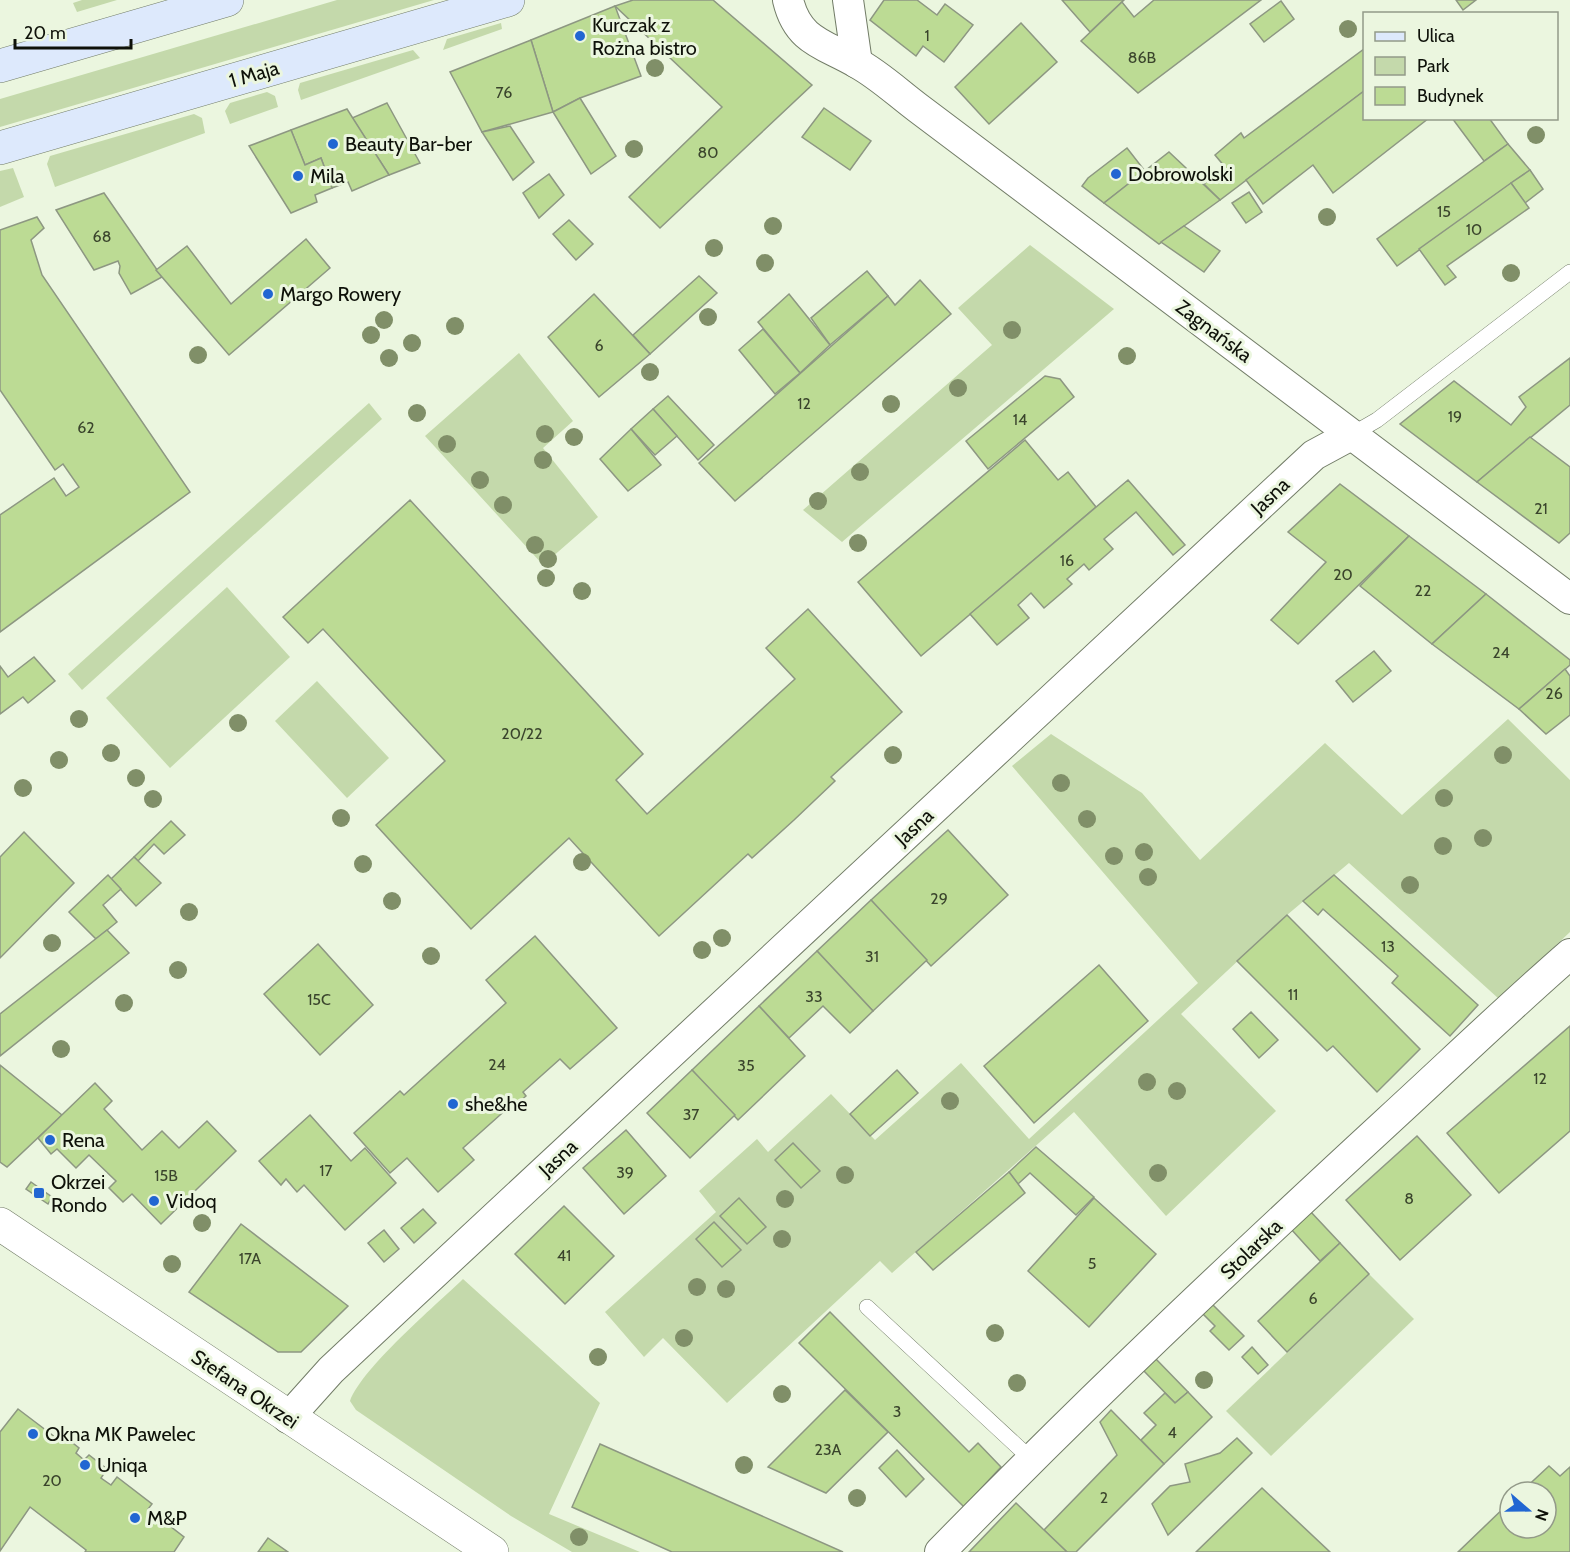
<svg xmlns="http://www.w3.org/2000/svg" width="1570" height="1552" font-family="Cabin,sans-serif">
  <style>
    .green { fill: #c4d9ab }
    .building { fill: #bcdb94; stroke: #8d9782; stroke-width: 1.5 }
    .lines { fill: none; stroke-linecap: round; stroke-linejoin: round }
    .service-casing { stroke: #727c67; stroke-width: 16 }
    .minor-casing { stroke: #727c67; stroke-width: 32 }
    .tertiary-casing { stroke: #727c67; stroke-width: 34 }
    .secondary-casing { stroke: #727c67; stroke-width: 34 }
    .service { stroke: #fff; stroke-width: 15 }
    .minor { stroke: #fff; stroke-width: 30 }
    .tertiary { stroke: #fff; stroke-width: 33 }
    .secondary { stroke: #dde9fc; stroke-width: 33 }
    .tree { fill: #808f68 }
    .poi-dot { fill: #2166d2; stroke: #ebf6df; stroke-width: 2 }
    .labels { text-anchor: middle; stroke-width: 6; stroke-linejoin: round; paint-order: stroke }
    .number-label { font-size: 16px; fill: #3a442c }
    .poi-label { font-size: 20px; fill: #0e1109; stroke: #ebf6df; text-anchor: start }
    .street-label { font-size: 20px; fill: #0e1109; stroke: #ebf6df }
  </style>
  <rect width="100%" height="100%" fill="#ebf6df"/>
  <g class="green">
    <polygon points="82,0 117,0 77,12 73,3"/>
    <polygon points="337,0 434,0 0,127 0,99"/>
    <polygon points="501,23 502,29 443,50 447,39"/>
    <polygon points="413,50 420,58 301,100 298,90 300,83"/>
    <polygon points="267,92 275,96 278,107 230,124 225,111 230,103"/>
    <polygon points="194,114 202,118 205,133 55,187 47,164 50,156"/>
    <polygon points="13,168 24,197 0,207 0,171"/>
    <polygon points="1030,245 1114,309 842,542 803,510 992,345 958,308"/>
    <polygon points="519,353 573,421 543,448 598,517 543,565 425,436"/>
    <polygon points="369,403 382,419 82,690 68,674"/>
    <polygon points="227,587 290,657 170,768 106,698"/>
    <polygon points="317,681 389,758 347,798 275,721"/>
    <polygon points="1508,719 1570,780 1570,932 1499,999 1349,863 1287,915 1181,1014 1276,1111 1166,1216 1074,1112 892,1273 880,1261 727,1403 663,1338 644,1357 605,1312 716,1212 699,1191 757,1139 768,1152 831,1094 875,1140 961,1063 1029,1139 1198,983 1012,766 1051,734 1142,793 1200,860 1325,743 1402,815"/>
    <polygon points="1369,1274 1414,1319 1271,1456 1226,1411"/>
    <path d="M463 1279 600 1403 549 1514 640 1552H572L511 1516 356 1410 350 1401C362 1368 435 1306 463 1279Z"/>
  </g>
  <g class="building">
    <polygon points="633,0 713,0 812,85 660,228 629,197 722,107 615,6"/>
    <polygon points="884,0 917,0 937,15 945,4 973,25 944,62 923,46 916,56 870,20"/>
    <polygon points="1062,0 1124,0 1090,32"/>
    <polygon points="1154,0 1261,0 1138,93 1081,41 1122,2 1134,17"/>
    <polygon points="1456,0 1476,0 1463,10"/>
    <polygon points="1281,1 1294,19 1264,42 1250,24"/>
    <polygon points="615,6 641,76 580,98 553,112 531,40"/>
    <polygon points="1021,23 1057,62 989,124 955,87"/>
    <polygon points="531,40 553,112 482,132 450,72"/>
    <polygon points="1364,49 1364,91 1220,200 1204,184 1225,167 1215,155 1241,133 1244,138"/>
    <polygon points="1364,91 1364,118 1429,118 1333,193 1313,165 1263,204 1246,180"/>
    <polygon points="580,98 616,156 591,174 553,112"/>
    <polygon points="387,103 420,163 389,175 352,118"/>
    <polygon points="824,108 871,141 850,170 802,137"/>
    <polygon points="347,109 389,175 352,191 348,182 332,188 321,158 305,165 291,130"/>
    <polygon points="1452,118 1489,118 1508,144 1484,161"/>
    <polygon points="510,126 534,162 513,180 482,132"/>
    <polygon points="291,130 305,165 321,158 332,188 315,195 317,202 291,213 249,146"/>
    <polygon points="1508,144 1530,170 1397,266 1377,239"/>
    <polygon points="1127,148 1145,171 1104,203 1082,186 1088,178"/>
    <polygon points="1169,152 1220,200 1159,244 1104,203"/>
    <polygon points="1530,170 1543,189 1525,203 1511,183"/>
    <polygon points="549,174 564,195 539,218 523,193"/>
    <polygon points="1511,183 1529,208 1447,266 1456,277 1445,285 1419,249"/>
    <polygon points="1249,192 1262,212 1246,223 1232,203"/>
    <polygon points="104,193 162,277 131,294 119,273 120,266 118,261 94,270 56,210"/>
    <polygon points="37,217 44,228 31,240 42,275 190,492 0,632 0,515 54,478 66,496 79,487 63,464 55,470 0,390 0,230"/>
    <polygon points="569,220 593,244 576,260 553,234"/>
    <polygon points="1184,226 1220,251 1204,272 1161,242"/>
    <polygon points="306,239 330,268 229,355 156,270 187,246 231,304"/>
    <polygon points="867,271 888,296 830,345 811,318"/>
    <polygon points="699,276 717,293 650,354 633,335"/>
    <polygon points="920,280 951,314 735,501 699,463 888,296 895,305"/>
    <polygon points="594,294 650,354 599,397 548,337"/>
    <polygon points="789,294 830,345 800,373 758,322"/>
    <polygon points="763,329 800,373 775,394 739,350"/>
    <polygon points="1570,358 1570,405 1477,482 1400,424 1454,381 1511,425 1526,407 1519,397"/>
    <polygon points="1045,376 1060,379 1074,397 988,469 966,441"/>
    <polygon points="668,396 714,445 698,460 653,409"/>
    <polygon points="653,409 677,436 655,455 631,429"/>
    <polygon points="631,429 661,465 628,491 600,459"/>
    <polygon points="1530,437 1570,467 1570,533 1559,543 1477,482"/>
    <polygon points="1025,440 1058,480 1068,472 1096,507 921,656 858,582"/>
    <polygon points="1128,480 1185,545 1173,555 1136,512 1104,539 1113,549 1089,570 1084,564 1067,579 1072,584 1044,608 1031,593 1018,605 1029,618 997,645 970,614"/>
    <polygon points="1340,484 1409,536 1298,644 1271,620 1326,562 1288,532"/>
    <polygon points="410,500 643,754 616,780 647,814 795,679 766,648 808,609 902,712 831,777 835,781 794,820 752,858 748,854 659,936 569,838 471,929 376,825 445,761 323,629 308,643 283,617"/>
    <polygon points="1409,536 1486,594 1432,644 1360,586"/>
    <polygon points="1486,594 1570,660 1570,665 1519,709 1432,644"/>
    <polygon points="1374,651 1391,671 1353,702 1336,681"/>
    <polygon points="34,657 55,681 28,703 23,697 0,714 0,666 8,677"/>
    <polygon points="1565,669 1570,676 1570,715 1546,734 1519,709"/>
    <polygon points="171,821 185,835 164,854 154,844 138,861 134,857"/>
    <polygon points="948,830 1008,895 931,966 871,900"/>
    <polygon points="24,832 74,883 0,958 0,857"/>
    <polygon points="134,857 161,883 136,906 111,879"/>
    <polygon points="108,875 121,889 103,905 117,922 96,939 69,912"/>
    <polygon points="1334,875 1478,1005 1450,1036 1392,983 1398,976 1323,909 1318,915 1303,901"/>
    <polygon points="871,900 927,960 873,1011 817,951"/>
    <polygon points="1287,915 1420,1049 1377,1092 1333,1046 1327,1051 1237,961"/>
    <polygon points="107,930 129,953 0,1056 0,1014"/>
    <polygon points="535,936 617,1028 570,1069 560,1059 523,1092 526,1096 510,1110 509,1107 463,1148 474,1160 438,1192 407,1158 390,1173 354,1133 400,1091 404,1095 506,1003 486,980"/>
    <polygon points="318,944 373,1005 320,1055 264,994"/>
    <polygon points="817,951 873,1011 850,1033 823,1006 789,1038 759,1006"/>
    <polygon points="1099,965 1148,1021 1034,1123 984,1066"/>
    <polygon points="759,1006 805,1056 738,1120 692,1070"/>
    <polygon points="1251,1012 1278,1040 1259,1058 1233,1029"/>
    <polygon points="1570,1026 1570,1131 1499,1193 1447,1133"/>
    <polygon points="0,1065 62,1115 7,1167 0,1162"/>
    <polygon points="692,1070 735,1115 690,1158 647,1113"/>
    <polygon points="897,1070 918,1093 870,1136 850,1114"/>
    <polygon points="95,1083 112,1101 104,1109 142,1150 162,1131 179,1148 207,1121 236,1151 161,1224 132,1194 123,1202 109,1188 116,1181 89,1155 76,1168 57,1149 51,1154 38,1138"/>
    <polygon points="310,1115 351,1161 365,1148 396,1183 345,1230 304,1185 297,1192 286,1179 281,1185 259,1161"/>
    <polygon points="626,1130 666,1176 624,1214 583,1168"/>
    <polygon points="1417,1136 1471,1195 1400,1260 1346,1200"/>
    <polygon points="793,1143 820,1171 801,1188 775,1160"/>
    <polygon points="1036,1147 1094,1197 1076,1215 1030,1173 1018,1184 1009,1172"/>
    <polygon points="1009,1172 1025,1193 933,1270 916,1252"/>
    <polygon points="31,1182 52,1197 48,1204 26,1189"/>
    <polygon points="739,1198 766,1227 747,1244 720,1216"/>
    <polygon points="1094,1198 1156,1254 1089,1327 1028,1271"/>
    <polygon points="564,1206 614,1256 565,1304 515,1254"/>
    <polygon points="423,1209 436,1223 414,1243 401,1228"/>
    <polygon points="1310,1211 1340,1243 1320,1261 1291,1229"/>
    <polygon points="714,1222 741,1250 722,1267 696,1239"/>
    <polygon points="241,1224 348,1306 301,1352 278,1352 189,1292"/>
    <polygon points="384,1230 399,1249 384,1262 368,1243"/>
    <polygon points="1340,1243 1369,1274 1287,1352 1258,1321"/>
    <polygon points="1212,1304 1244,1336 1229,1350 1210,1331 1215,1326 1202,1313"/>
    <polygon points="830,1312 969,1452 978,1443 1001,1467 964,1507 799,1343"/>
    <polygon points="1252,1347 1268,1365 1258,1374 1242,1357"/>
    <polygon points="1155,1358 1188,1392 1175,1403 1143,1370"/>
    <polygon points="845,1390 888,1432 826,1493 768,1467"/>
    <polygon points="1188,1392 1212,1417 1164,1464 1141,1440 1156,1425 1144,1413 1165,1393 1175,1403"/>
    <polygon points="18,1409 55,1437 59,1432 79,1448 76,1453 84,1460 89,1455 107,1469 101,1478 111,1485 117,1477 152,1504 148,1509 184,1537 174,1552 85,1552 86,1550 30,1507 0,1551 0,1432"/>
    <polygon points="1111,1410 1164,1464 1076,1552 1067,1552 1044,1530 1117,1455 1100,1422"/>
    <polygon points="1237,1438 1252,1453 1168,1535 1152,1504 1170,1486 1190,1482 1185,1464 1220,1453"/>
    <polygon points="600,1444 843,1552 672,1552 572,1507"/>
    <polygon points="897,1450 924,1479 906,1497 879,1468"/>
    <polygon points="1549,1466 1560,1476 1570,1467 1570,1552 1458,1552 1510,1502 1510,1528 1546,1528 1546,1492 1521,1492"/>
    <polygon points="1262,1488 1330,1552 1196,1552"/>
    <polygon points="1016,1503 1044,1530 1067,1552 969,1552"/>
    <polygon points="268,1538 288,1552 258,1552"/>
  </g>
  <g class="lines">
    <g class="service-casing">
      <g id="service">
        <polyline points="1351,435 1377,420 1570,272"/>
        <polyline points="867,1307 1031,1459"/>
      </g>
    </g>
    <g class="minor-casing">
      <g id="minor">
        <path d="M788 0C798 42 825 44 857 63 879 75 898 93 918 108L1570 599"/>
        <polyline points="848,0 857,63"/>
        <polyline points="288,1418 331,1370 394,1311 1314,455 1351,435"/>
        <path d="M940 1552C1085 1403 1236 1261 1389 1120 1449 1065 1508 1008 1570 954"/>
      </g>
    </g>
    <g class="tertiary-casing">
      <polyline id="tertiary" points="0,1224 492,1552"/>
    </g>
    <g class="secondary-casing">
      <g id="secondary">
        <polyline points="0,66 227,0"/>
        <polyline points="0,148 508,0"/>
      </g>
    </g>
    <use href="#service" class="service"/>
    <use href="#minor" class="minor"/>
    <use href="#tertiary" class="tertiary"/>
    <use href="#secondary" class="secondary"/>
  </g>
  <g class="tree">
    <circle cx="1348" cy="29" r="9"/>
    <circle cx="655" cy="68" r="9"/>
    <circle cx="1536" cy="135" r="9"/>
    <circle cx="634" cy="149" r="9"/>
    <circle cx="1327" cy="217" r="9"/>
    <circle cx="773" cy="226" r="9"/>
    <circle cx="714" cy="248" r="9"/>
    <circle cx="765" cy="263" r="9"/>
    <circle cx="1511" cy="273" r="9"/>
    <circle cx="708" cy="317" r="9"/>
    <circle cx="384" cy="320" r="9"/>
    <circle cx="455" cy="326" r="9"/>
    <circle cx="1012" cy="330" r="9"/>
    <circle cx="371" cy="335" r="9"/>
    <circle cx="412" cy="343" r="9"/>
    <circle cx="198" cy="355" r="9"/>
    <circle cx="1127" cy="356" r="9"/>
    <circle cx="389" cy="358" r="9"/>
    <circle cx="650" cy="372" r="9"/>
    <circle cx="958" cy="388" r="9"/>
    <circle cx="891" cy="404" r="9"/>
    <circle cx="417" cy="413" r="9"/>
    <circle cx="545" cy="434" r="9"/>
    <circle cx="574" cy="437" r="9"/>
    <circle cx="447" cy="444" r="9"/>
    <circle cx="543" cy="460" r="9"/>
    <circle cx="860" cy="472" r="9"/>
    <circle cx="480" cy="480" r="9"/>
    <circle cx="818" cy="501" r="9"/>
    <circle cx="503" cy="505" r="9"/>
    <circle cx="858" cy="543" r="9"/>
    <circle cx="535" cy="545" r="9"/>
    <circle cx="548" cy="559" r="9"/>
    <circle cx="546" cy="578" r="9"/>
    <circle cx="582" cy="591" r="9"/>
    <circle cx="79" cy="719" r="9"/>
    <circle cx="238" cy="723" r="9"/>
    <circle cx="111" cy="753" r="9"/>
    <circle cx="893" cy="755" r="9"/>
    <circle cx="1503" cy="755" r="9"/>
    <circle cx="59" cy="760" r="9"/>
    <circle cx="136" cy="778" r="9"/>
    <circle cx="1061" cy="783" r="9"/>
    <circle cx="23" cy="788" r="9"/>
    <circle cx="1444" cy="798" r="9"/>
    <circle cx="153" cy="799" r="9"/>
    <circle cx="341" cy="818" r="9"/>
    <circle cx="1087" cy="819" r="9"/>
    <circle cx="1483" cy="838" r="9"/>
    <circle cx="1443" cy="846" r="9"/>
    <circle cx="1144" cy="852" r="9"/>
    <circle cx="1114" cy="856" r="9"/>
    <circle cx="582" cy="862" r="9"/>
    <circle cx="363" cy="864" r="9"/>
    <circle cx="1148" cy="877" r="9"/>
    <circle cx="1410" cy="885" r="9"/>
    <circle cx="392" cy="901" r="9"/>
    <circle cx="189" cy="912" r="9"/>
    <circle cx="722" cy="938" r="9"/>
    <circle cx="52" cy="943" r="9"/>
    <circle cx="702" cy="950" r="9"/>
    <circle cx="431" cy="956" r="9"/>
    <circle cx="178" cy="970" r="9"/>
    <circle cx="124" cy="1003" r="9"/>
    <circle cx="61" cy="1049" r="9"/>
    <circle cx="1147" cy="1082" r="9"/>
    <circle cx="1177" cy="1091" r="9"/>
    <circle cx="950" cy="1101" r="9"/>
    <circle cx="1158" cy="1173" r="9"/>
    <circle cx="845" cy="1175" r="9"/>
    <circle cx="785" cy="1199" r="9"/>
    <circle cx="202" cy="1223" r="9"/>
    <circle cx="782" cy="1239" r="9"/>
    <circle cx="172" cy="1264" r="9"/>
    <circle cx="697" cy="1287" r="9"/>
    <circle cx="726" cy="1289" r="9"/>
    <circle cx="995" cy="1333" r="9"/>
    <circle cx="684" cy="1338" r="9"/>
    <circle cx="598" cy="1357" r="9"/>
    <circle cx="1204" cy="1380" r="9"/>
    <circle cx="1017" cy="1383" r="9"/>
    <circle cx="782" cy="1394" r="9"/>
    <circle cx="744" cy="1465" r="9"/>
    <circle cx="857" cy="1498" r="9"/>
    <circle cx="579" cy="1537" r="9"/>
  </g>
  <g class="poi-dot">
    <circle cx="580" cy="36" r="6"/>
    <circle cx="333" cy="144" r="6"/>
    <circle cx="1116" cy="174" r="6"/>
    <circle cx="298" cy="176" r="6"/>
    <circle cx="268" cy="294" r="6"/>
    <circle cx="453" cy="1104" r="6"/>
    <circle cx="50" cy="1140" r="6"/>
    <rect x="33" y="1187" width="12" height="12" rx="3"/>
    <circle cx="154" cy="1201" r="6"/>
    <circle cx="33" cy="1434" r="6"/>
    <circle cx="85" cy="1465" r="6"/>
    <circle cx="135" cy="1518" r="6"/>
  </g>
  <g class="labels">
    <g class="number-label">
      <text x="927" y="41">1</text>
      <text x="1142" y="63">86B</text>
      <text x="504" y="98">76</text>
      <text x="708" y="158">80</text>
      <text x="1444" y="217">15</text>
      <text x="1474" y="235">10</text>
      <text x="102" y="242">68</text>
      <text x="599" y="351">6</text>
      <text x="804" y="409">12</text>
      <text x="1455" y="422">19</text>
      <text x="1020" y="425">14</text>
      <text x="86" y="433">62</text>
      <text x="1541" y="514">21</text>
      <text x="1067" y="566">16</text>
      <text x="1343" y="580">20</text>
      <text x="1423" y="596">22</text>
      <text x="1501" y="658">24</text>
      <text x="1554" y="699">26</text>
      <text x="522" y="739">20/22</text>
      <text x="939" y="904">29</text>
      <text x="1388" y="952">13</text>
      <text x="872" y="962">31</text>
      <text x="1293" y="1000">11</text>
      <text x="814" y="1002">33</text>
      <text x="319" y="1005">15C</text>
      <text x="497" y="1070">24</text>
      <text x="746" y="1071">35</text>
      <text x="1540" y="1084">12</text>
      <text x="691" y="1120">37</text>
      <text x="326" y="1176">17</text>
      <text x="625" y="1178">39</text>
      <text x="166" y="1181">15B</text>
      <text x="1409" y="1204">8</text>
      <text x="564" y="1261">41</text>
      <text x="250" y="1264">17A</text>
      <text x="1092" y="1269">5</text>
      <text x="1313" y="1304">6</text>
      <text x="897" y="1417">3</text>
      <text x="1172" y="1438">4</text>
      <text x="828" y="1455">23A</text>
      <text x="52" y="1486">20</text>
      <text x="1104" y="1503">2</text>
    </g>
    <g class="poi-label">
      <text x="592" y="32">Kurczak z<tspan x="592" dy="23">Rożna bistro</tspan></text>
      <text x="345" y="151">Beauty Bar-ber</text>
      <text x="1128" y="181">Dobrowolski</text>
      <text x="310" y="183">Mila</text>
      <text x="280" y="301">Margo Rowery</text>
      <text x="465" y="1111">she&amp;he</text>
      <text x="62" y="1147">Rena</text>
      <text x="51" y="1189">Okrzei<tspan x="51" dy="23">Rondo</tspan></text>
      <text x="166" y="1208">Vidoq</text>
      <text x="45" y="1441">Okna MK Pawelec</text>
      <text x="97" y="1472">Uniqa</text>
      <text x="147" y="1525">M&amp;P</text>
    </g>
    <g class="street-label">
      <text transform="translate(254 74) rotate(-16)" y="7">1 Maja</text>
      <text transform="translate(1214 331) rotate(37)" y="7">Zagnańska</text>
      <text transform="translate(1270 496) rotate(-43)" y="7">Jasna</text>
      <text transform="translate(914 827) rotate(-43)" y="7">Jasna</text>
      <text transform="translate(558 1158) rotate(-43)" y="7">Jasna</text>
      <text transform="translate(1251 1249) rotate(-44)" y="7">Stolarska</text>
      <text transform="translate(245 1389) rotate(34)" y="7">Stefana Okrzei</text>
    </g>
  </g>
  <rect x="1363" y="12" width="195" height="108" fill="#ebf6df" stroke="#939a89" stroke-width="1.5"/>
  <rect x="1375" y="32" width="30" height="9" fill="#dde9fc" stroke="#939a89" stroke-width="1.5"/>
  <text x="1417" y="42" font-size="18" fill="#0e1109">Ulica</text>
  <rect x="1375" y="57" width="30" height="18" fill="#c4d9ab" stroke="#939a89" stroke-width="1.5"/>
  <text x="1417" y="72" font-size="18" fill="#0e1109">Park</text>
  <rect x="1375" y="87" width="30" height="18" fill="#bcdb94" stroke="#939a89" stroke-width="1.5"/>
  <text x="1417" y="102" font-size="18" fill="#0e1109">Budynek</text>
  <g transform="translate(1528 1510) rotate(110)"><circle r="28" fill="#ebf6df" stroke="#939a89" stroke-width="1.5"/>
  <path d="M0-4.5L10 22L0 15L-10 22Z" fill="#2166d2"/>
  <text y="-9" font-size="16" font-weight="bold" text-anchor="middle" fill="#0e1109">N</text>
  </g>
  <path d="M15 39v9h116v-9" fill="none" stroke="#0e1109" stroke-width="3"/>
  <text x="24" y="39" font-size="18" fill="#0e1109" stroke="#ebf6df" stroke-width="4.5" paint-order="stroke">20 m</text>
</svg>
